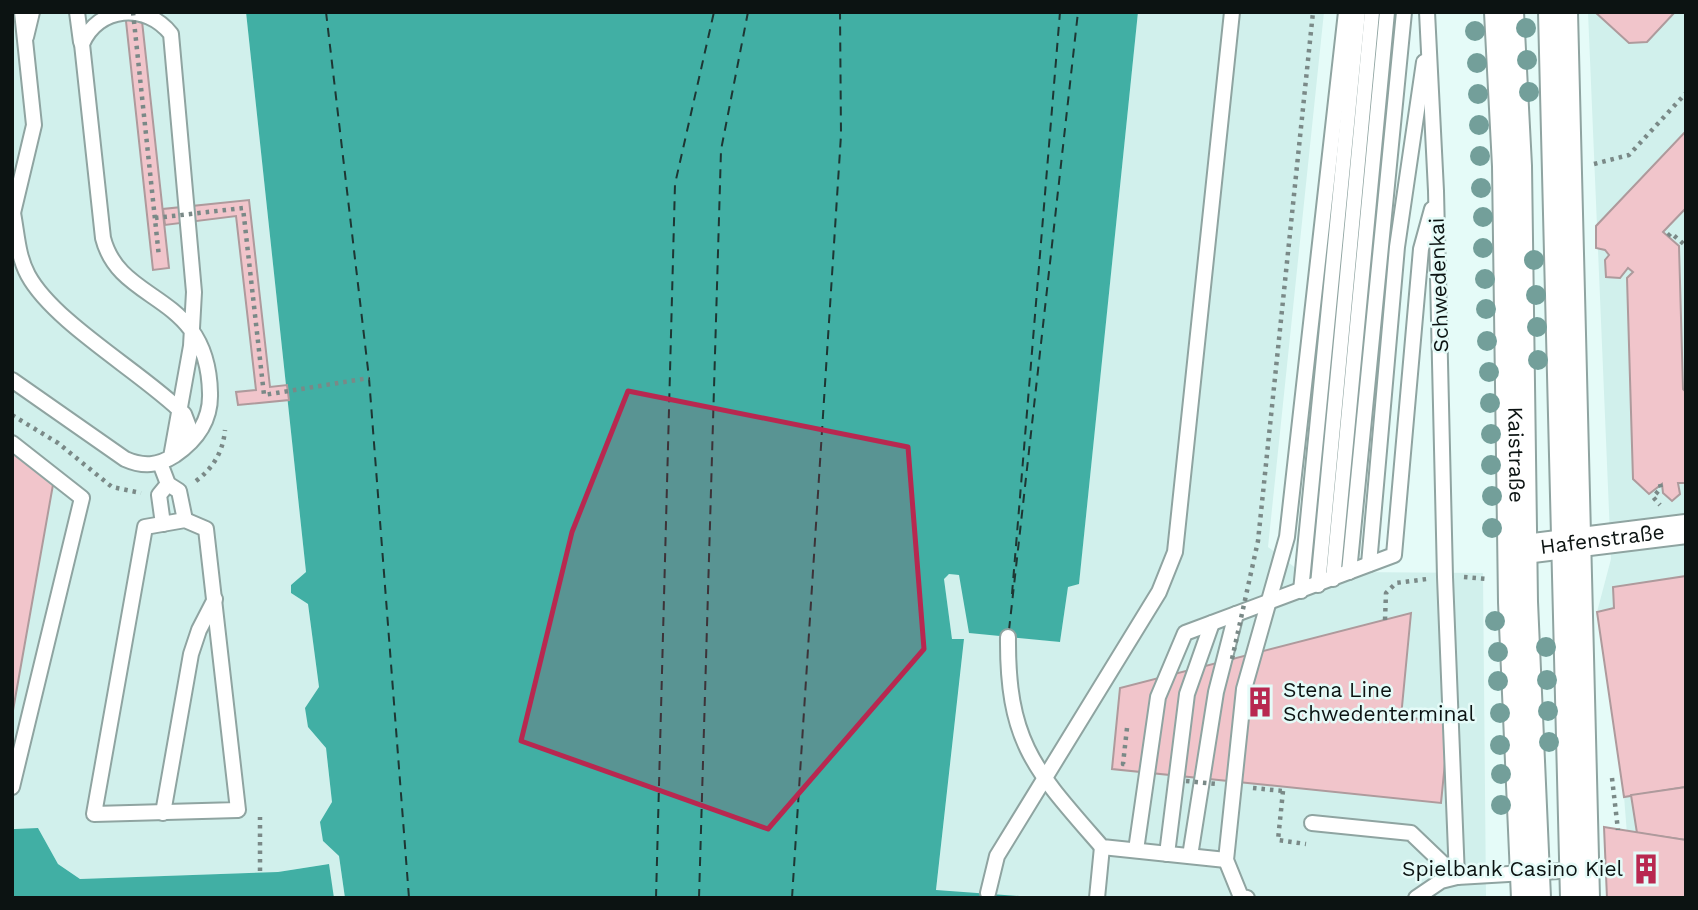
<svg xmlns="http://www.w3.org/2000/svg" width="1698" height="910" font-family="'Work Sans',sans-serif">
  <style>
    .built { fill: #d1f0ec }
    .water { fill: #41afa4 }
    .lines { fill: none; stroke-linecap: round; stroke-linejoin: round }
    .ferry { stroke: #1e3633; stroke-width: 2; stroke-dasharray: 9 7; stroke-linecap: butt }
    .building { fill: #f1c5cb; stroke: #ae9a9c; stroke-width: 2 }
    .lane-casing { stroke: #8fa4a1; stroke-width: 18 }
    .street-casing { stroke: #8fa4a1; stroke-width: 32 }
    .secondary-casing { stroke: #8fa4a1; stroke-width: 42 }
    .path { stroke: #7a8987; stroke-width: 4.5; stroke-dasharray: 3.5 5; stroke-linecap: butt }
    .lane { stroke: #fff; stroke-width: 14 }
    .street { stroke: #fff; stroke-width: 28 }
    .secondary { stroke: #fff; stroke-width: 38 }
    .path-bridge { stroke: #7a8987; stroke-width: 4.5; stroke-dasharray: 3.5 5; stroke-linecap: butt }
    .tree { fill: #739f9a }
    .marked { fill: #b82850; fill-opacity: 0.2; stroke: #b82850; stroke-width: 5; stroke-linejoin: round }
    .labels { text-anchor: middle; stroke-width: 5; stroke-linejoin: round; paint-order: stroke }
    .street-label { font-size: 21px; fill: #0c1312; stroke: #e5fbf8 }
    .poi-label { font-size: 21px; fill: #0c1312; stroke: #e5fbf8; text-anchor: start }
  </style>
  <rect width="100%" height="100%" fill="#e5fbf8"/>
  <g class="built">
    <polygon points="12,12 246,12 306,572 291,585 291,593 308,604 319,687 308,727 326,748 332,802 323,841 339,856 345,898 334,898 328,864 278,872 80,879 58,864 38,828 12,828"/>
    <polygon points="1138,12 1324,12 1268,547 1318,585 1349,572 1483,573 1486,898 1046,898 936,891 964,640 952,639 944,579 949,574 959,575 972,632 1060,642 1068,587 1079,583"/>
    <polygon points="1588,12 1686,12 1686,898 1632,898 1624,796 1597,612 1611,559"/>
  </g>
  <g class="water">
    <polygon points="246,12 1138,12 1079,584 1068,587 1060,642 969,633 959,575 949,574 944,579 952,639 964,639 936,890 1046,898 345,898 339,856 323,841 320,822 332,802 326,748 308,727 305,708 319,687 308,604 291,593 291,585 306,572"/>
    <polygon points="38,828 58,864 80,879 278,872 329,864 334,898 12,898 12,829"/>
  </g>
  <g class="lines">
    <g class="ferry">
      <polyline points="326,12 369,378 409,898"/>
      <polyline points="1012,594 1060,12"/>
      <polyline points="1009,630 1078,12"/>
      <polyline points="656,898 675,184 714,12"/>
      <polyline points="699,898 721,150 748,12"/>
      <polyline points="792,898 841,135 840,12"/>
    </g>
  </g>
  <g class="building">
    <polygon points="125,12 141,12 169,268 153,270"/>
    <polygon points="1595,12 1675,12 1647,42 1629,43"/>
    <polygon points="1686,131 1686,208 1663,232 1679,246 1683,389 1686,392 1686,483 1678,483 1680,494 1672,501 1663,493 1662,484 1649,494 1633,479 1627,278 1633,272 1628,268 1620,278 1606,277 1605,260 1609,255 1605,250 1596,248 1596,226"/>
    <polygon points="249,200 270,387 287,385 289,400 238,405 236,392 256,390 236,216 165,225 163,209"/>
    <polygon points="12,450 54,479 12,716"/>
    <polygon points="1686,576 1686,787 1624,797 1597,612 1614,608 1613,587"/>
    <polygon points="1411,613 1401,717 1449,722 1441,803 1112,769 1120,688"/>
    <polygon points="1686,787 1686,840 1637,833 1631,795"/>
    <polygon points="1604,827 1686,840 1686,898 1607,898"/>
  </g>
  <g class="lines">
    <g class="lane-casing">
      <g id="lane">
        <polyline points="77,12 81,42"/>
        <polyline points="1427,12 1436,191 1445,577 1457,877"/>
        <polyline points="26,37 32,12"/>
        <path d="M12 208C17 231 17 255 28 275 54 323 143 373 184 414L189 427 181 445"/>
        <polyline points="13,213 34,125 22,12"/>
        <path d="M12 380 125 459C143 467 158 466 175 455 197 440 211 420 210 393 208 291 120 306 103 238L82 44C98 6 146 2 171 34L194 292 191 346 171 457"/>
        <polyline points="12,443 82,498 12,787"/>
        <polyline points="160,463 168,484 179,491 185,520"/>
        <polygon points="185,520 206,529 238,810 94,814 145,527"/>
        <polyline points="163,524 159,495 168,484"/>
        <polyline points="1369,564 1397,247 1424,62"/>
        <polyline points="1349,572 1404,12"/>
        <polyline points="1333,579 1387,12"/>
        <polyline points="1318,585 1372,12"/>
        <polyline points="1301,591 1358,12"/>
        <path d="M1008 637C1007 744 1036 771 1102 847L1226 860"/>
        <polyline points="163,813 191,654 199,630 215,599"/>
        <polyline points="1312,823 1411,833 1457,877"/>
        <polyline points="1136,850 1158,697 1185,633 1394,555 1421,249 1432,209"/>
        <polyline points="1167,854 1187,694 1212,623"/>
        <polyline points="1190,856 1216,692 1236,614"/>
        <polyline points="988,893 997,856 1159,592 1175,552 1232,12"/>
        <polyline points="1097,898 1102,847"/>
        <polyline points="1247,898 1241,897 1226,860 1244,689 1287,537 1346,12"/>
        <polyline points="1416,898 1441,881 1457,877 1577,870"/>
      </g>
    </g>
    <g class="street-casing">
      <g id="street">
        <path id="s1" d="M1517 550 1686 529"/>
      </g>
    </g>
    <g class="secondary-casing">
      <g id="secondary">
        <path id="s2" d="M1504 12 1512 166 1518 602 1531 898"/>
        <polyline points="1558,12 1580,898"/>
      </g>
    </g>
    <g class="path">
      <polyline points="1594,164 1629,155 1686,93"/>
      <polyline points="1668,236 1671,233 1686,246"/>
      <polyline points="12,415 58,443 112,487 141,493"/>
      <path d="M196 481C213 468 223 452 225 430"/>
      <polyline points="1660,484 1661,488 1653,497 1660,505"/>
      <polyline points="1464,577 1487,579"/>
      <polyline points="1385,620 1386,593 1396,583 1427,579"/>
      <polyline points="1127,728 1123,764 1128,764"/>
      <polyline points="1612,778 1618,830"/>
      <polyline points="1253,788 1283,791 1284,788"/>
      <polyline points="1283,791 1278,840 1306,844"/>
      <polyline points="260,871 260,817"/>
    </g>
    <use href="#lane" class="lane"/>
    <use href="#street" class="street"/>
    <use href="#secondary" class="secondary"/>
    <g class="path-bridge">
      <polyline points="133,12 159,257"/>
      <polyline points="155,218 243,208 264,395 369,378"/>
      <polyline points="1232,659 1258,541 1313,12"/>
      <polyline points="1186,781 1217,784"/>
    </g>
  </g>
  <g class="tree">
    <circle cx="1526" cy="28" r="10"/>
    <circle cx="1475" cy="31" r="10"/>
    <circle cx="1527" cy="60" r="10"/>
    <circle cx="1477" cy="63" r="10"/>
    <circle cx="1529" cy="92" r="10"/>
    <circle cx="1478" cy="94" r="10"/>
    <circle cx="1479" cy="125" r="10"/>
    <circle cx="1480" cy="156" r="10"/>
    <circle cx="1481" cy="188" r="10"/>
    <circle cx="1483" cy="217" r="10"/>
    <circle cx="1483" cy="248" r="10"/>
    <circle cx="1534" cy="260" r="10"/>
    <circle cx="1485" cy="279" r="10"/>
    <circle cx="1536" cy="295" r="10"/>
    <circle cx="1486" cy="309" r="10"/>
    <circle cx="1537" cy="327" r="10"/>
    <circle cx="1487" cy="341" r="10"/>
    <circle cx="1538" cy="360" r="10"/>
    <circle cx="1489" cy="372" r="10"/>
    <circle cx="1490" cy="403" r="10"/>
    <circle cx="1491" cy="434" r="10"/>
    <circle cx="1491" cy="465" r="10"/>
    <circle cx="1492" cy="496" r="10"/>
    <circle cx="1492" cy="528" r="10"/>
    <circle cx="1495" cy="621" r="10"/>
    <circle cx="1546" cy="647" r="10"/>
    <circle cx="1498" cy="652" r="10"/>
    <circle cx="1547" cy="680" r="10"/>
    <circle cx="1498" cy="681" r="10"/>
    <circle cx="1548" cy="711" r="10"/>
    <circle cx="1500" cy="713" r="10"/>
    <circle cx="1549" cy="742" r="10"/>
    <circle cx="1500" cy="745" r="10"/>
    <circle cx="1501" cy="774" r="10"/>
    <circle cx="1501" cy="805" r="10"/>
  </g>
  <path class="marked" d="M628 391 908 447 924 649 768 829 521 741 572 532Z"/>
  <defs>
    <g id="building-bare" transform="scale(2.415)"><path d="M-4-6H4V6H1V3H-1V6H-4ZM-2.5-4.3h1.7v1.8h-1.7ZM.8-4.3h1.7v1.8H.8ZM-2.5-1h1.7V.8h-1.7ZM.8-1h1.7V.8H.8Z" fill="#b82850" stroke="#e5fbf8" stroke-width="2.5" paint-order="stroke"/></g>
  </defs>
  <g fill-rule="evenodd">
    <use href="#building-bare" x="1260" y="702"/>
    <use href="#building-bare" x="1646" y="869"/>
  </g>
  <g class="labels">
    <g class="street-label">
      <text transform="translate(1439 285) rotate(-92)" y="7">Schwedenkai</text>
      <text dy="7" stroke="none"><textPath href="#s2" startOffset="443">Kaistraße</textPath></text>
      <text dy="7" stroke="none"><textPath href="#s1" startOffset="86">Hafenstraße</textPath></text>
    </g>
    <g class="poi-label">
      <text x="1283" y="697">Stena Line<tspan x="1283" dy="24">Schwedenterminal</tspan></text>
      <text x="1623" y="876" text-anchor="end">Spielbank Casino Kiel</text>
    </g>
  </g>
  <rect width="1698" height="910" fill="none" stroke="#0c1312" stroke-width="28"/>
</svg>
